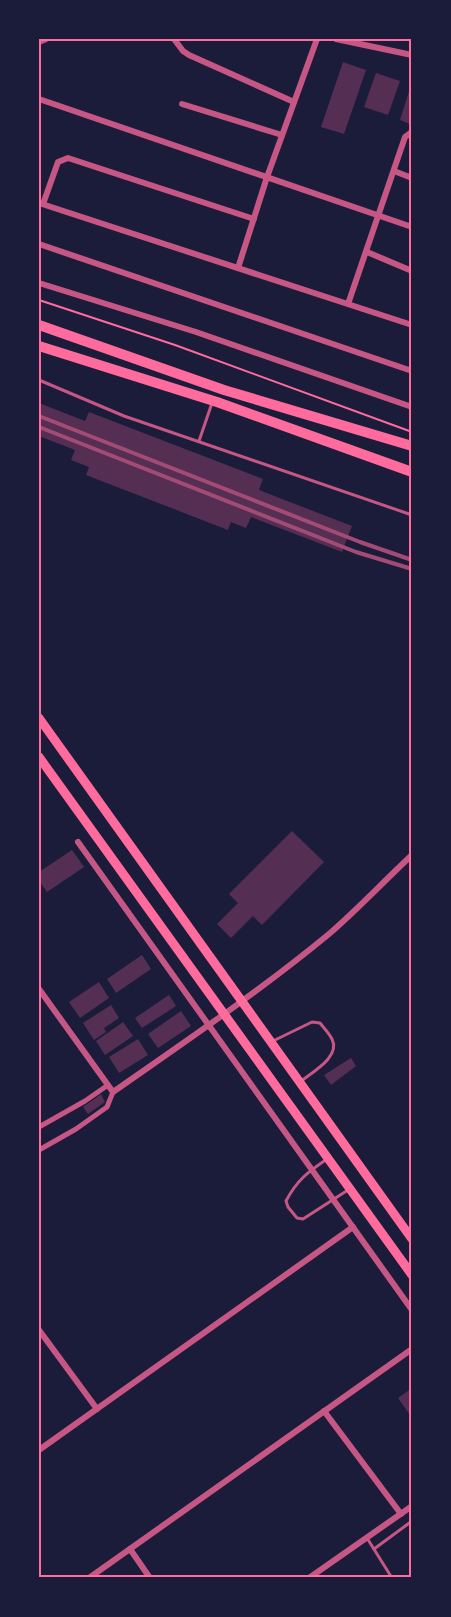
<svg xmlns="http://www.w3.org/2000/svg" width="451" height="1617" font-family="Manrope,sans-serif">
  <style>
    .building { fill: #542f53 }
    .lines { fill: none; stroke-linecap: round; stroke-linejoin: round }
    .path { stroke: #ff6b9d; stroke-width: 2 }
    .service { stroke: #c65784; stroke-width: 3 }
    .pedestrian { stroke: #c65784; stroke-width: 5 }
    .minor { stroke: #c65784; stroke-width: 6 }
    .secondary { stroke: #ff6b9d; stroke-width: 9 }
    .primary { stroke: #ff6b9d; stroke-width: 10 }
    .rail { stroke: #a44b75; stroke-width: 4 }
    .neatline { fill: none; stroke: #ff6b9d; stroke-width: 2 }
  </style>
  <rect width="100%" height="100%" fill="#1b1b3a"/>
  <g class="building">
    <polygon points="343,62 366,70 344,134 321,127"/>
    <polygon points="376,73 400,81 388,115 364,107"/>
    <polygon points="411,85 412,85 412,125 400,120"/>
    <polygon points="39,403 85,421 89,412 263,479 259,490 352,526 342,552 251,517 246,528 231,522 228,530 86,475 89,467 71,460 75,450 39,436"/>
    <polygon points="292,831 324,862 262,925 253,916 231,938 217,924 238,903 229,894"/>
    <polygon points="72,850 84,867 47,892 39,881 39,872"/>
    <polygon points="142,955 151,969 116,993 107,979"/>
    <polygon points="99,982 109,998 80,1018 69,1002"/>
    <polygon points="169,995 176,1006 142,1028 135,1018"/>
    <polygon points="111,1005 119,1018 104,1028 106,1032 94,1040 83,1023"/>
    <polygon points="181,1011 191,1026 158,1048 148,1034"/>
    <polygon points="123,1022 133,1036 105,1055 96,1041"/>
    <polygon points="138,1039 148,1055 119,1073 109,1057"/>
    <polygon points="351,1058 356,1066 331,1085 324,1075"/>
    <polygon points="101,1094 105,1102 88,1114 83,1107"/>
    <polygon points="412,1388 412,1418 398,1398"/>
  </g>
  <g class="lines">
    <polyline class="path" points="39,300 175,345 412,432"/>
    <g class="service">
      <polyline points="39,380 124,416 412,515"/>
      <polyline points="199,441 212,403"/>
      <path d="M273 1041 312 1022 320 1023C324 1028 329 1033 332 1039 341 1057 312 1072 300 1082"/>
      <path d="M327 1159C308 1172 297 1180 286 1201L288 1207 297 1218 303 1219 348 1190"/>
      <polyline points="367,1538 392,1578"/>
      <polyline points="374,1549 412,1521"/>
    </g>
    <g class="pedestrian">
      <polyline points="39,1127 85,1101 108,1085"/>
      <polyline points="39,1150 76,1129 107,1107 113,1092"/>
    </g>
    <g class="minor">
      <polyline points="174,39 183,51 189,55 294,102"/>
      <polyline points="336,39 412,55"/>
      <polyline points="39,42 46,39"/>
      <polyline points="39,99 412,227"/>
      <polyline points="182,104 282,135"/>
      <polyline points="394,171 412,178"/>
      <polyline points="39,203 412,325"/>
      <polyline points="43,204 58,162 68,158 254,219"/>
      <polyline points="39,244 412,371"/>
      <polyline points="367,252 412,271"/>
      <polyline points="238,268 267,177 317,39"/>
      <polyline points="39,283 196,332 412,407"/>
      <polyline points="348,304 405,137 412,132"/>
      <polyline points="78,842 412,1310"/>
      <path d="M39 989 113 1092C186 1041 260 991 329 934 358 909 384 881 412 855"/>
      <polyline points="39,1330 97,1409"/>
      <polyline points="324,1411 401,1514"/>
      <polyline points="39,1450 353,1227"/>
      <polyline points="130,1549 150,1578"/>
      <polyline points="89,1578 412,1349"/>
      <polyline points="309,1578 412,1506"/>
    </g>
    <g class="secondary">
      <polyline points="39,718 412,1239"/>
      <polyline points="39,757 412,1275"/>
    </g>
    <g class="primary">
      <polyline points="39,325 224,390 412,446"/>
      <polyline points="39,346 217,402 412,472"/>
    </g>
    <g class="rail">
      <polyline points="39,416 360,542 412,560"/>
      <polyline points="39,427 356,552 412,569"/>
    </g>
  </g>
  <rect width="451" height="1617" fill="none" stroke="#1b1b3a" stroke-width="81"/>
  <rect x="40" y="40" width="370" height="1536" class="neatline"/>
</svg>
